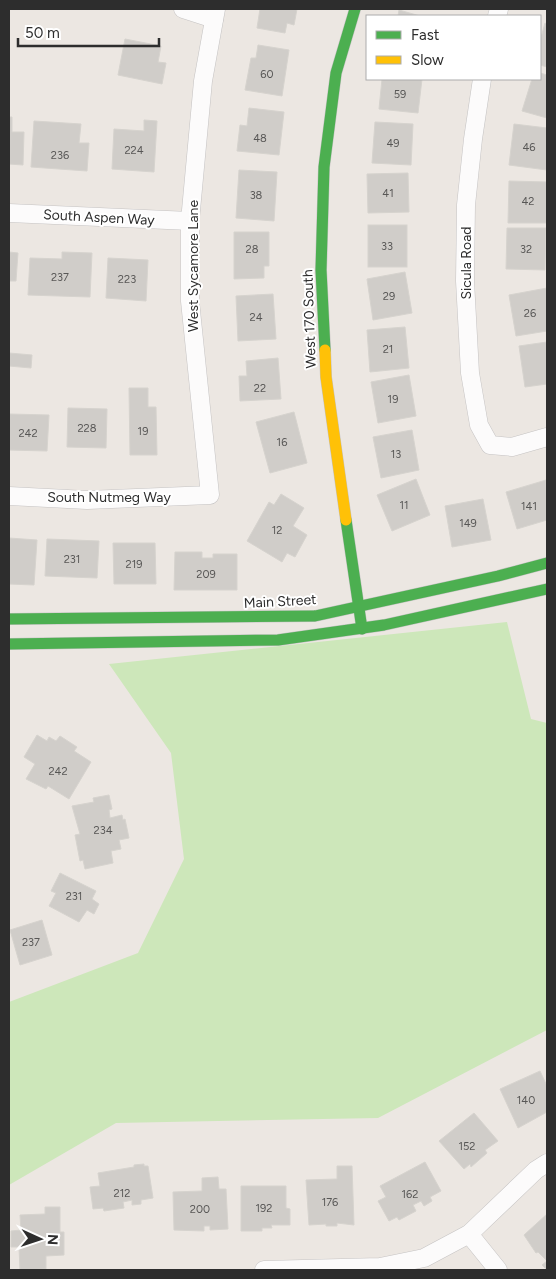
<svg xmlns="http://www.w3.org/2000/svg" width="556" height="1279" font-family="Figtree,sans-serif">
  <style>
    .green { fill: #cde7ba }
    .building { fill: #d0cdc9; stroke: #d6d3ce }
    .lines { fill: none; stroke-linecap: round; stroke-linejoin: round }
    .street-casing { stroke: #c5c3c3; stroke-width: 19 }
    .fast-casing { stroke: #c5c3c3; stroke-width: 12 }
    .slow-casing { stroke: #c5c3c3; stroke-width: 12 }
    .street { stroke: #fcfbfb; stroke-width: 18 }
    .fast { stroke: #4caf50; stroke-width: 11 }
    .slow { stroke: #ffc107; stroke-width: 11 }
    .labels { text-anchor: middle; stroke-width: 4; stroke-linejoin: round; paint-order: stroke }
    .number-label { font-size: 11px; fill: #585756 }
    .street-label { font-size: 14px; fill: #2d2d2d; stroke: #fff }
  </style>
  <rect width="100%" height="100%" fill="#ece7e2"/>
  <polygon class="green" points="507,622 531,719 547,723 547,1030 378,1118 116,1123 9,1185 9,1002 138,953 184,859 171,753 109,664"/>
  <g class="building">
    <polygon points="260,9 297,9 294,25 287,23 285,33 257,28"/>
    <polygon points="399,10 420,16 398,16"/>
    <polygon points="545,23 547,24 547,67 540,65 540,41"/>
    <polygon points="125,39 161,46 158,62 166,63 162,84 118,75"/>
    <polygon points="258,45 289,50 282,96 245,90 251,58 256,58"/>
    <polygon points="540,73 547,75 547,118 522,111 532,79 540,79"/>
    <polygon points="382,79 422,79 418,113 379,109"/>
    <polygon points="249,108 284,112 279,155 237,151 240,125 247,126"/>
    <polygon points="9,117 12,117 12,132 24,132 23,165 9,164"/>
    <polygon points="144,120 157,121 154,172 112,169 114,129 144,131"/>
    <polygon points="34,121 81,124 79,143 89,143 87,171 31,167"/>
    <polygon points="375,122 413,124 411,165 372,163"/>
    <polygon points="514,124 547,128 547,170 509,165"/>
    <polygon points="239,170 277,172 274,221 236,218"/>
    <polygon points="408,173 409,212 368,213 367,174"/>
    <polygon points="509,181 547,182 547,223 508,223"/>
    <rect x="368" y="225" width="39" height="42"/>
    <polygon points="507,228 546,228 545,270 506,269"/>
    <polygon points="234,232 269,232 269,266 264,266 264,278 234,279"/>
    <polygon points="9,252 18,253 16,281 9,281"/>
    <polygon points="62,252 92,253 90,297 28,295 30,258 62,259"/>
    <polygon points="108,258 148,260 146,301 106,298"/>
    <polygon points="405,272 412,313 373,320 367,279"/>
    <polygon points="547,288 547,331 516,336 509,295"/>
    <polygon points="273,294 276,339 238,341 236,296"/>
    <polygon points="405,327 409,368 370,372 367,330"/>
    <polygon points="547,342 547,384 525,387 519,346"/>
    <polygon points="9,353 32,355 31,368 9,366"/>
    <polygon points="278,358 281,399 240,401 239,376 247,376 246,361"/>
    <polygon points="409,375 416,416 378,423 371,382"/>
    <polygon points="129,388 148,388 148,407 156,407 157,455 130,455"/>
    <polygon points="68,408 107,409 106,448 67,447"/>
    <polygon points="294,412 307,463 270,473 256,422"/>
    <polygon points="9,414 49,415 47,451 9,450"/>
    <polygon points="412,430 419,470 381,478 373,437"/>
    <polygon points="416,479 430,515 392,531 377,495"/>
    <polygon points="546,480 547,520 517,529 506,492"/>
    <polygon points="281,494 304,508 293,526 307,535 295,557 287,553 282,562 247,541 269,502 274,505"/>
    <polygon points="483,499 491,540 452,547 445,506"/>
    <polygon points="9,538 37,540 34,585 9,584"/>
    <polygon points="47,539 99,541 97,578 45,576"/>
    <polygon points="113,543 155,543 156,584 114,584"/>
    <polygon points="175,552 202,552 202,558 213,558 213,554 237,554 237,590 174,590"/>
    <polygon points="37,735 47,741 49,737 56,741 60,736 77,747 74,751 91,762 69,799 48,786 46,789 26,779 35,764 24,757"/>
    <polygon points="109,795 112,809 109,810 110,818 122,815 123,820 125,819 129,838 119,840 121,849 111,851 113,863 85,869 83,860 80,861 75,835 80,834 72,806 94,802 93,798"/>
    <polygon points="60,873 96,891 92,899 99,904 94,914 87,910 79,922 49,906 56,893 51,891"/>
    <polygon points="42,920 52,955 20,965 10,930"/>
    <polygon points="540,1071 547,1086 547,1112 518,1128 500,1089"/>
    <polygon points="474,1113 498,1141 485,1150 487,1153 471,1167 470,1164 464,1169 439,1141"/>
    <polygon points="425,1162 441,1191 430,1197 432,1201 424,1206 421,1201 413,1205 416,1211 399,1220 397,1217 389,1221 378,1201 386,1197 380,1186"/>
    <polygon points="144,1164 144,1166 148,1166 153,1198 141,1200 141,1204 132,1205 132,1200 123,1202 124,1208 104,1211 103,1208 93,1209 90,1187 100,1186 98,1173 134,1167 134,1165"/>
    <polygon points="337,1166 352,1166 354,1225 337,1223 337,1226 326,1226 326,1224 309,1225 306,1180 337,1179"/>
    <polygon points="218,1177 219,1189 226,1189 228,1229 210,1230 210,1226 204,1226 204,1231 174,1230 173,1192 202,1191 202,1178"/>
    <polygon points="241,1186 286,1186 286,1208 290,1209 290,1225 271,1225 272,1228 262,1228 262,1231 241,1231"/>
    <polygon points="45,1207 60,1207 60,1232 64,1232 64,1255 46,1256 46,1269 20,1270 19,1247 11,1247 11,1231 21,1230 20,1215 45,1214"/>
    <polygon points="547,1214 547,1270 542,1265 547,1261 538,1252 536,1253 524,1235"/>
  </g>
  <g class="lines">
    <g class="street-casing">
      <g id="street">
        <polyline points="183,9 214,19"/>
        <polyline points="497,16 499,9"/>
        <polyline points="482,79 473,139 466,205 465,281 470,373 479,425 490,445 512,447 547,437"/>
        <polyline points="9,213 190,221"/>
        <polyline points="9,496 87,500 210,495 190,301 190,221 203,81 216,9"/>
        <polyline points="469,1234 498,1270"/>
        <polyline points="264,1270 380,1267 424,1258 469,1234 536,1170 547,1163"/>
      </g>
    </g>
    <g class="fast-casing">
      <g id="fast">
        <polyline points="325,350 321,270 324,167 336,73 355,9"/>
        <polyline points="346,520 362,629"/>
        <polyline points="9,619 315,616 498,576 547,563"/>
        <polyline points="9,644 278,640 384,625 547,589"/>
      </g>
    </g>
    <g class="slow-casing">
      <polyline id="slow" points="325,350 326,377 346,520"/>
    </g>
    <use href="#street" class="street"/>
    <use href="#fast" class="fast"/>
    <use href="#slow" class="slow"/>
  </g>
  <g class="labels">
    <g class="number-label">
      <text x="267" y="78">60</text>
      <text x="400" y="98">59</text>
      <text x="260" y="142">48</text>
      <text x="393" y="147">49</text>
      <text x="529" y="151">46</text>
      <text x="134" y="154">224</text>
      <text x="60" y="159">236</text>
      <text x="388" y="197">41</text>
      <text x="256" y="199">38</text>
      <text x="528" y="205">42</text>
      <text x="387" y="250">33</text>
      <text x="252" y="253">28</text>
      <text x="526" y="253">32</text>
      <text x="60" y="281">237</text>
      <text x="127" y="283">223</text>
      <text x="389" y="300">29</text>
      <text x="530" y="317">26</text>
      <text x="256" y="321">24</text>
      <text x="388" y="353">21</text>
      <text x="260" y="392">22</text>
      <text x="393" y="403">19</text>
      <text x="87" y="432">228</text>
      <text x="143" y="435">19</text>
      <text x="28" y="437">242</text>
      <text x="282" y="446">16</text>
      <text x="396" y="458">13</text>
      <text x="404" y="509">11</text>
      <text x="529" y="510">141</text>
      <text x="468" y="527">149</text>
      <text x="277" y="534">12</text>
      <text x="72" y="563">231</text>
      <text x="134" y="568">219</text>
      <text x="206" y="578">209</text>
      <text x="58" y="775">242</text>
      <text x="103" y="834">234</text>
      <text x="74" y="900">231</text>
      <text x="31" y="946">237</text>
      <text x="526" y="1104">140</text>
      <text x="467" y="1150">152</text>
      <text x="122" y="1197">212</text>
      <text x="410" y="1198">162</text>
      <text x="330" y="1206">176</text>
      <text x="264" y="1212">192</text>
      <text x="200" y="1213">200</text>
    </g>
    <g class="street-label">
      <text transform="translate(99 217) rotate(3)" y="5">South Aspen Way</text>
      <text transform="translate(466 263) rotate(-90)" y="5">Sicula Road</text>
      <text transform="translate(193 266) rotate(-90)" y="5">West Sycamore Lane</text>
      <text transform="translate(309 319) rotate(-92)" y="5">West 170 South</text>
      <text x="109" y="502">South Nutmeg Way</text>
      <text transform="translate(280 601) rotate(-3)" y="5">Main Street</text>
    </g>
  </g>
  <rect width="556" height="1279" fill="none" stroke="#2d2d2d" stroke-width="20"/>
  <rect x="366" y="15" width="175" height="65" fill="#ffffff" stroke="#ababab"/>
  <rect x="376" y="31" width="25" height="8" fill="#4caf50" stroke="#ababab"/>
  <text x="411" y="40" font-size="15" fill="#2d2d2d">Fast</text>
  <rect x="376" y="56" width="25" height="8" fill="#ffc107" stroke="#ababab"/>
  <text x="411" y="65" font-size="15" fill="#2d2d2d">Slow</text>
  <g transform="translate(40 1239) rotate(93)" stroke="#ffffff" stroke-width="4" paint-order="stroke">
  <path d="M0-4L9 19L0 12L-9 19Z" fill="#2d2d2d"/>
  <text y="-8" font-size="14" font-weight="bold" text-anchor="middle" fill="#2d2d2d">N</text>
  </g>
  <path d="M18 38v8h141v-8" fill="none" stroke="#2d2d2d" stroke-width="2.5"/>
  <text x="25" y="38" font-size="15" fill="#2d2d2d" stroke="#ffffff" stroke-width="4" paint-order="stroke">50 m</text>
</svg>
